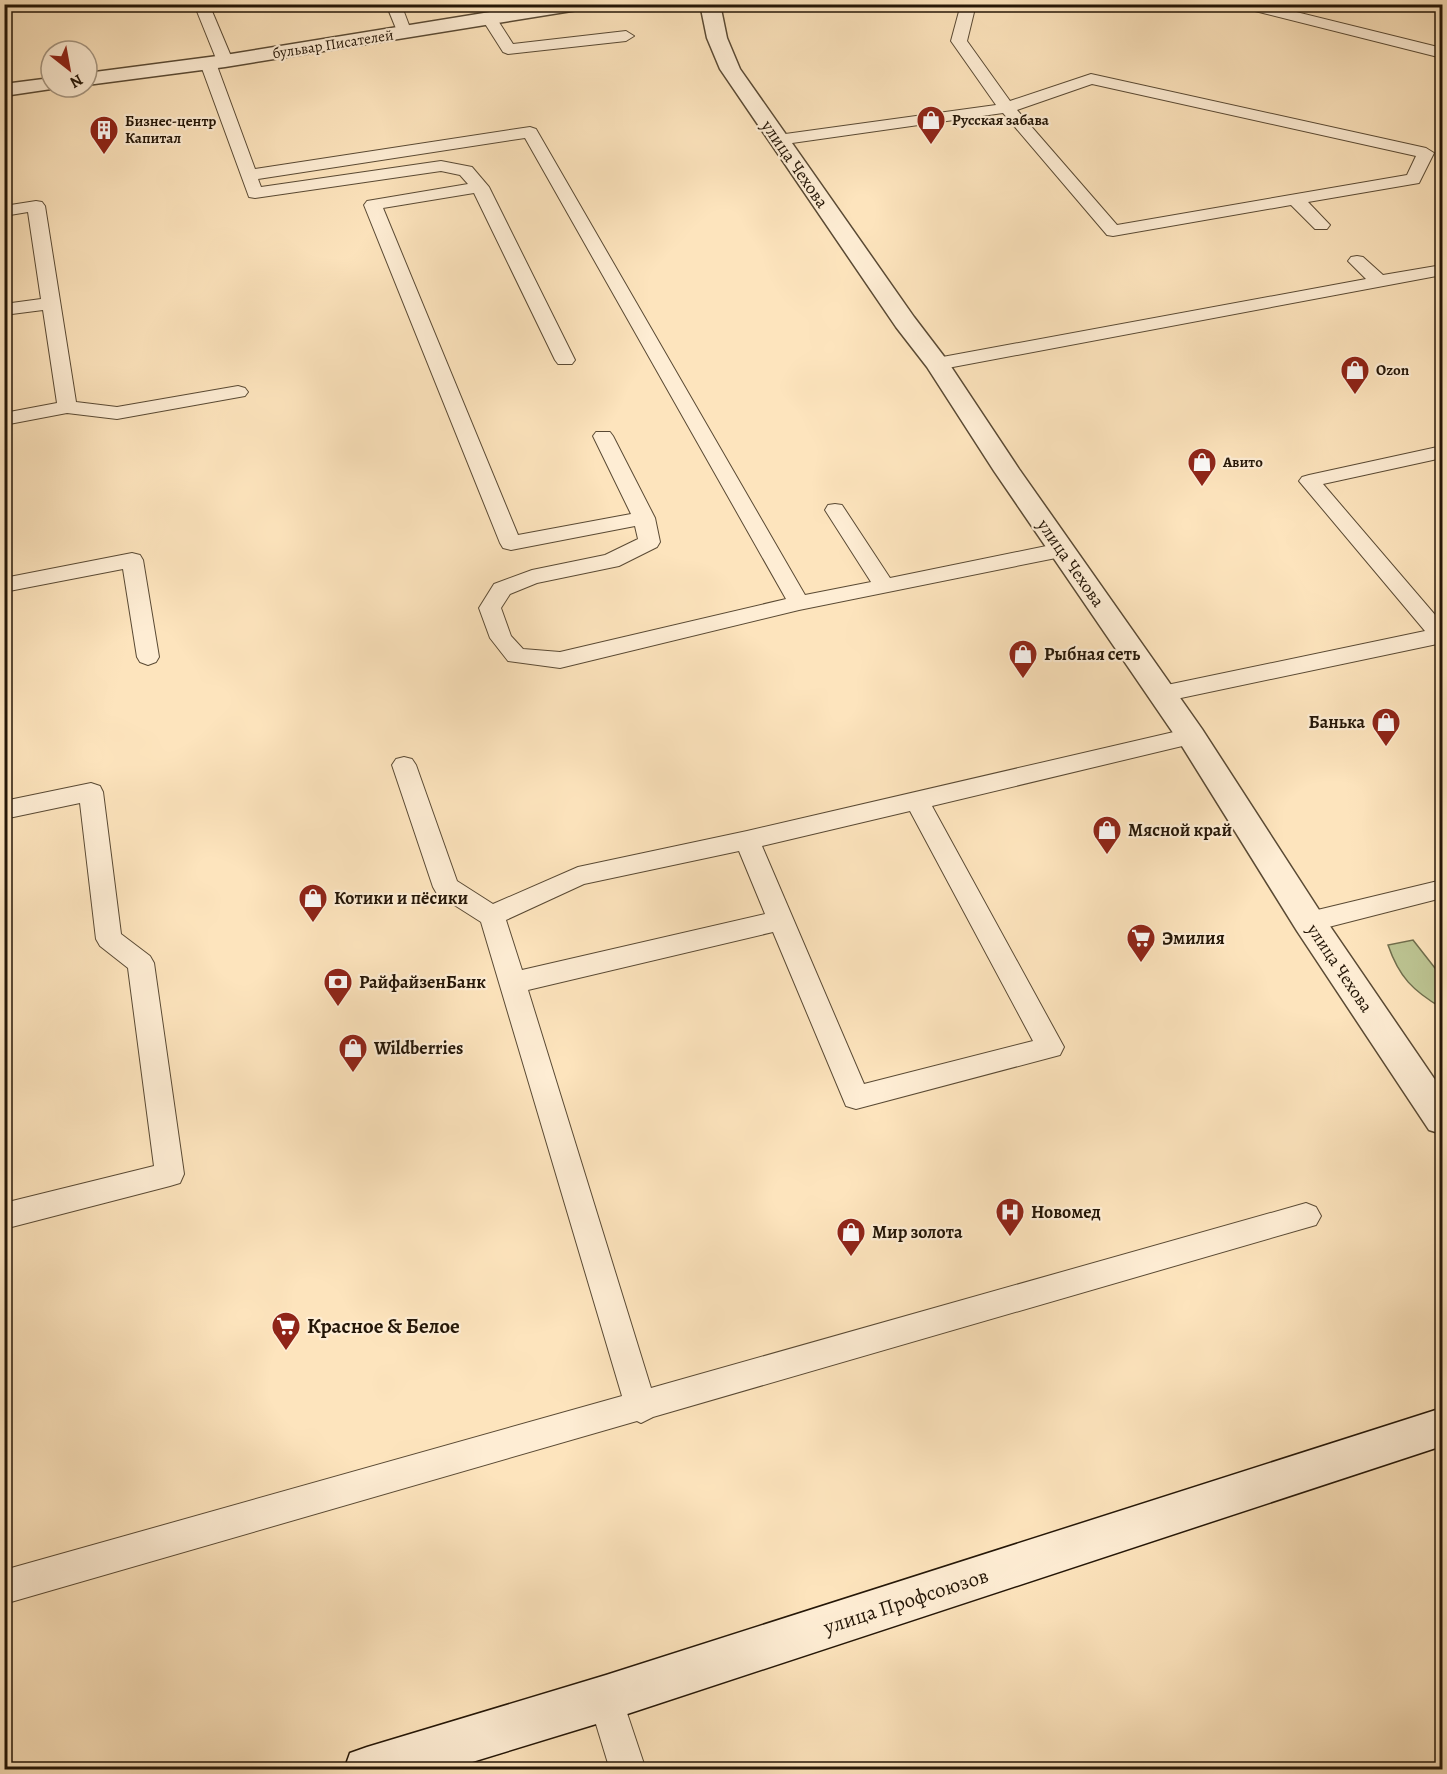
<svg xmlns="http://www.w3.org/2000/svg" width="1447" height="1774" font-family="Alegreya,serif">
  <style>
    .green { fill: #bdc593; stroke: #706e4d; stroke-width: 1.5 }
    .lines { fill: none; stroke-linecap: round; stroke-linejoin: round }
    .service-casing { stroke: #5a4a34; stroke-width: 2 }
    .minor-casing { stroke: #5a4a34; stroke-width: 3 }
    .secondary-casing { stroke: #241607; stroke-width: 3 }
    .service { fill: #feedd4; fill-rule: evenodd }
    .minor { fill: #feedd4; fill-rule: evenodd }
    .secondary { fill: #feedd4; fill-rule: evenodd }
    .labels { text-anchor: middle; stroke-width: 4.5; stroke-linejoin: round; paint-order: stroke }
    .far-street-label { font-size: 15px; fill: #241607; stroke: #feedd4 }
    .far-poi-label { font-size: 15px; font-weight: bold; fill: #241607; stroke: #feedd4; text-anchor: start }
    .street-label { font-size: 18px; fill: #241607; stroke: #feedd4 }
    .poi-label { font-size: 18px; font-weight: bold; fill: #241607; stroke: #feedd4; text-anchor: start }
    .near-poi-label { font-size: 21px; font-weight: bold; fill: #241607; stroke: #feedd4; text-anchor: start }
    .near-street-label { font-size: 21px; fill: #241607; stroke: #feedd4 }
  </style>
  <rect width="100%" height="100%" fill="#fde4bd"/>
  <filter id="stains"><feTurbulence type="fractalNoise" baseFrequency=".00333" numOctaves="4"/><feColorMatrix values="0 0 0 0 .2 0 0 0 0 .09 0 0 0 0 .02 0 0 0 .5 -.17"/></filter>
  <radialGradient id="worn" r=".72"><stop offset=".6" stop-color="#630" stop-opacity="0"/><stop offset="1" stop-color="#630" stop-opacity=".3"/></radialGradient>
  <path class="green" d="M1413 940 1442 977V1008C1413 991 1399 977 1388 945Z"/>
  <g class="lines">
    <g class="service-casing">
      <g id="service">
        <polygon points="194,4 209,4 233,61 230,64 220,64 217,61"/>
        <polygon points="386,4 401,4 412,33 409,36 399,36"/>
        <path d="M961 4H976L967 41 1010 101 1091 74 1426 148 1434 153 1419 183 1308 202 1330 225 1327 229H1315L1291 205 1113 236 1107 235 1003 113 778 145 772 144 770 140 772 136 778 135 996 105 951 41ZM1092 84 1416 156 1407 175 1117 225 1017 110Z"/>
        <polygon points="1237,4 1264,4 1442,48 1442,58 1239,7"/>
        <polygon points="490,14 495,16 513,44 626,31 634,36 626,41 508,54 503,52 482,19"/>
        <path d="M208 58 216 63 255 169 530 127 536 129 805 595 871 582 825 510 828 505 835 504 842 505 890 578 1061 543 1069 545 1072 550 1069 555 1061 557 799 610 560 668 508 661 490 638 479 608 494 584 532 570 605 555 638 539 635 526 511 550 503 548 500 543 364 205 367 201 373 200 468 184 460 175 441 171 255 198 249 197 200 63ZM525 138 786 599 560 652 523 649 511 636 501 608 510 594 537 583 619 566 657 547 660 542 655 518 613 436 610 432H596L593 436 631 514 518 535 383 208 474 193 555 360 558 364H572L575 360 489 187 472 167 441 161 261 187 258 179Z"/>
        <polygon points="36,201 42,202 45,206 76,402 117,407 238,386 245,388 248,392 245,396 117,419 67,413 4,425 4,413 57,403 43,310 4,315 4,304 41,299 28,212 4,216 4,206"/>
        <polygon points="1357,256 1363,257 1383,275 1442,265 1442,275 937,370 930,368 927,364 930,360 937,358 1366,279 1348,261 1351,257"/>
        <polygon points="1442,446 1442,458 1323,484 1442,623 1442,643 1162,702 1154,700 1150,694 1154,688 1162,686 1425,631 1299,481 1302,477 1309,475"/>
        <polygon points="132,553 140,555 143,560 159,657 156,662 148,665 140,662 137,657 123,569 4,592 4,578"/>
        <path d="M1191 728 1199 730 1203 736 1199 742 932 806 1064 1047 1060 1055 856 1109 846 1106 773 932 528 990 651 1388 1306 1203 1316 1207 1321 1216 1316 1225 653 1417 641 1423 637 1421 4 1604V1570L622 1396 481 922 437 894 433 887 392 765 396 759 404 757 412 759 416 765 457 881 493 904 578 867 747 831ZM910 811 1033 1041 864 1084 762 846ZM739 851 765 914 522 970 506 920 584 884Z"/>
        <polygon points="91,783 100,786 103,792 121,934 150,956 154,963 184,1174 180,1183 170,1186 4,1229 4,1203 154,1166 128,968 100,946 96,939 80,803 4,819 4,801"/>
        <polygon points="1442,880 1442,898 1309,932 1300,929 1296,922 1300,915 1309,912"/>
        <polygon points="606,1680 618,1686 646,1770 610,1770 588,1698 594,1686"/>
      </g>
    </g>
    <g class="minor-casing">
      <g id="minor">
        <polygon points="539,4 587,4 585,8 578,10 225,67 87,85 87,73 225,55"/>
        <polygon points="700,4 720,4 727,38 740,69 914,317 946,359 1019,469 1202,729 1321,913 1442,1090 1442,1134 1429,1130 1297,931 1180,743 994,471 927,367 896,327 720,69 707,38"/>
        <polygon points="51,78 51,87 58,88 4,96 4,84"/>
      </g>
    </g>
    <g class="secondary-casing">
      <polygon id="secondary" points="1442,1408 1442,1446 606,1721 446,1770 344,1770 350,1753 367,1747 606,1675"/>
    </g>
    <use href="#service" class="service"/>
    <use href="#minor" class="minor"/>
    <use href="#secondary" class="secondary"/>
  </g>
  <defs>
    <g id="shop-pin" transform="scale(1.5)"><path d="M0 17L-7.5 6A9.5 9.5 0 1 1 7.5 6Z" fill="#8f2418" stroke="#feedd4"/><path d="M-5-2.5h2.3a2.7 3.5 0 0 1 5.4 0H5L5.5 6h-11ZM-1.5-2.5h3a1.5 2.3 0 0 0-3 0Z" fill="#fff"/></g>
    <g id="building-pin" transform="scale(1.5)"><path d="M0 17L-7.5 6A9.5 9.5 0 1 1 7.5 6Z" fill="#8f2418" stroke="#feedd4"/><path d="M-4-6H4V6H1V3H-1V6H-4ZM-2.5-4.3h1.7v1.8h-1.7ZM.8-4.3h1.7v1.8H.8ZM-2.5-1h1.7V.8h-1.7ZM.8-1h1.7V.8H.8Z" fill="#fff"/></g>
    <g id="supermarket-pin" transform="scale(1.5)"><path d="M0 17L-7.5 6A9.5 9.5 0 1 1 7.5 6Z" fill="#8f2418" stroke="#feedd4"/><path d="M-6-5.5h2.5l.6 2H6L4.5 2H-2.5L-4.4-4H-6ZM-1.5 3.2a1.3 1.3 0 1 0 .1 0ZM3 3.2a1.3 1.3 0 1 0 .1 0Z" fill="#fff"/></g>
    <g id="bank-pin" transform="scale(1.5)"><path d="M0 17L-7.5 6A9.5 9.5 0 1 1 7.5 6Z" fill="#8f2418" stroke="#feedd4"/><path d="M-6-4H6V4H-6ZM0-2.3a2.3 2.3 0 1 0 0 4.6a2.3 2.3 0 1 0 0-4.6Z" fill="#fff"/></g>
    <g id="hospital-pin" transform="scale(1.5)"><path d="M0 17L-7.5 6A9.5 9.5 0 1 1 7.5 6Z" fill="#8f2418" stroke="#feedd4"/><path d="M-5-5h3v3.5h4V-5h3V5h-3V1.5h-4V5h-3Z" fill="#fff"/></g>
  </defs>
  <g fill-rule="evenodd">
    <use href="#shop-pin" x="931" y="120"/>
    <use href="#building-pin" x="104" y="130"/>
    <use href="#shop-pin" x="1355" y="370"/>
    <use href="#shop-pin" x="1202" y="462"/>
    <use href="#shop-pin" x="1023" y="654"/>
    <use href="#shop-pin" x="1386" y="722"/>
    <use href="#shop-pin" x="1107" y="830"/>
    <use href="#shop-pin" x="313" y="898"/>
    <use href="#supermarket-pin" x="1141" y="938"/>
    <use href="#bank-pin" x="338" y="982"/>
    <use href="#shop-pin" x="353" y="1048"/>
    <use href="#hospital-pin" x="1010" y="1212"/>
    <use href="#shop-pin" x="851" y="1232"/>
    <use href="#supermarket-pin" x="286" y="1326"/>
  </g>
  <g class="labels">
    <g class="far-street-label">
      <text transform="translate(333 44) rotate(-9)" y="5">бульвар Писателей</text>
    </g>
    <g class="far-poi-label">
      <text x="952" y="125">Русская забава</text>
      <text x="125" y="126">Бизнес-центр<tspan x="125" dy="17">Капитал</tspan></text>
      <text x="1376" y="375">Ozon</text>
      <text x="1223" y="467">Авито</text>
    </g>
    <g class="street-label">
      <text transform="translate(795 164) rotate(55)" y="6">улица Чехова</text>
      <text transform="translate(1071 563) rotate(55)" y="6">улица Чехова</text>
      <text transform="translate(1340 968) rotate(56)" y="6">улица Чехова</text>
    </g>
    <g class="poi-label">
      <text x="1044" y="660">Рыбная сеть</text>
      <text x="1365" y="728" text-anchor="end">Банька</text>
      <text x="1128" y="836">Мясной край</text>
      <text x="334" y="904">Котики и пёсики</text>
      <text x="1162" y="944">Эмилия</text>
      <text x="359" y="988">РайфайзенБанк</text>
      <text x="374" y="1054">Wildberries</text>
      <text x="1031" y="1218">Новомед</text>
      <text x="872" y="1238">Мир золота</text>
    </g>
    <g class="near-poi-label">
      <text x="307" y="1333">Красное &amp; Белое</text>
    </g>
    <g class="near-street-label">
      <text transform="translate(906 1601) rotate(-18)" y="7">улица Профсоюзов</text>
    </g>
  </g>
  <rect width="1447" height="1774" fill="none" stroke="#fde4bd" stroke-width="24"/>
  <rect x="6" y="6" width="1435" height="1762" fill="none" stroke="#241607" stroke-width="3"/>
  <rect x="12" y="12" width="1423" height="1750" fill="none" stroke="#241607" stroke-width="1.5"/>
  <g transform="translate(69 69) rotate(149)"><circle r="28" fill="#feedd4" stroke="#a79782" stroke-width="1.5"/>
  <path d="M0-4.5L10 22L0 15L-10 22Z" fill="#8f2418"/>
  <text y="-9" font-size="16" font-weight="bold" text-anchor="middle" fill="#241607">N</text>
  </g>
  <rect width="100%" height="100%" filter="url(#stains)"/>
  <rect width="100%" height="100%" fill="url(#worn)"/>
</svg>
